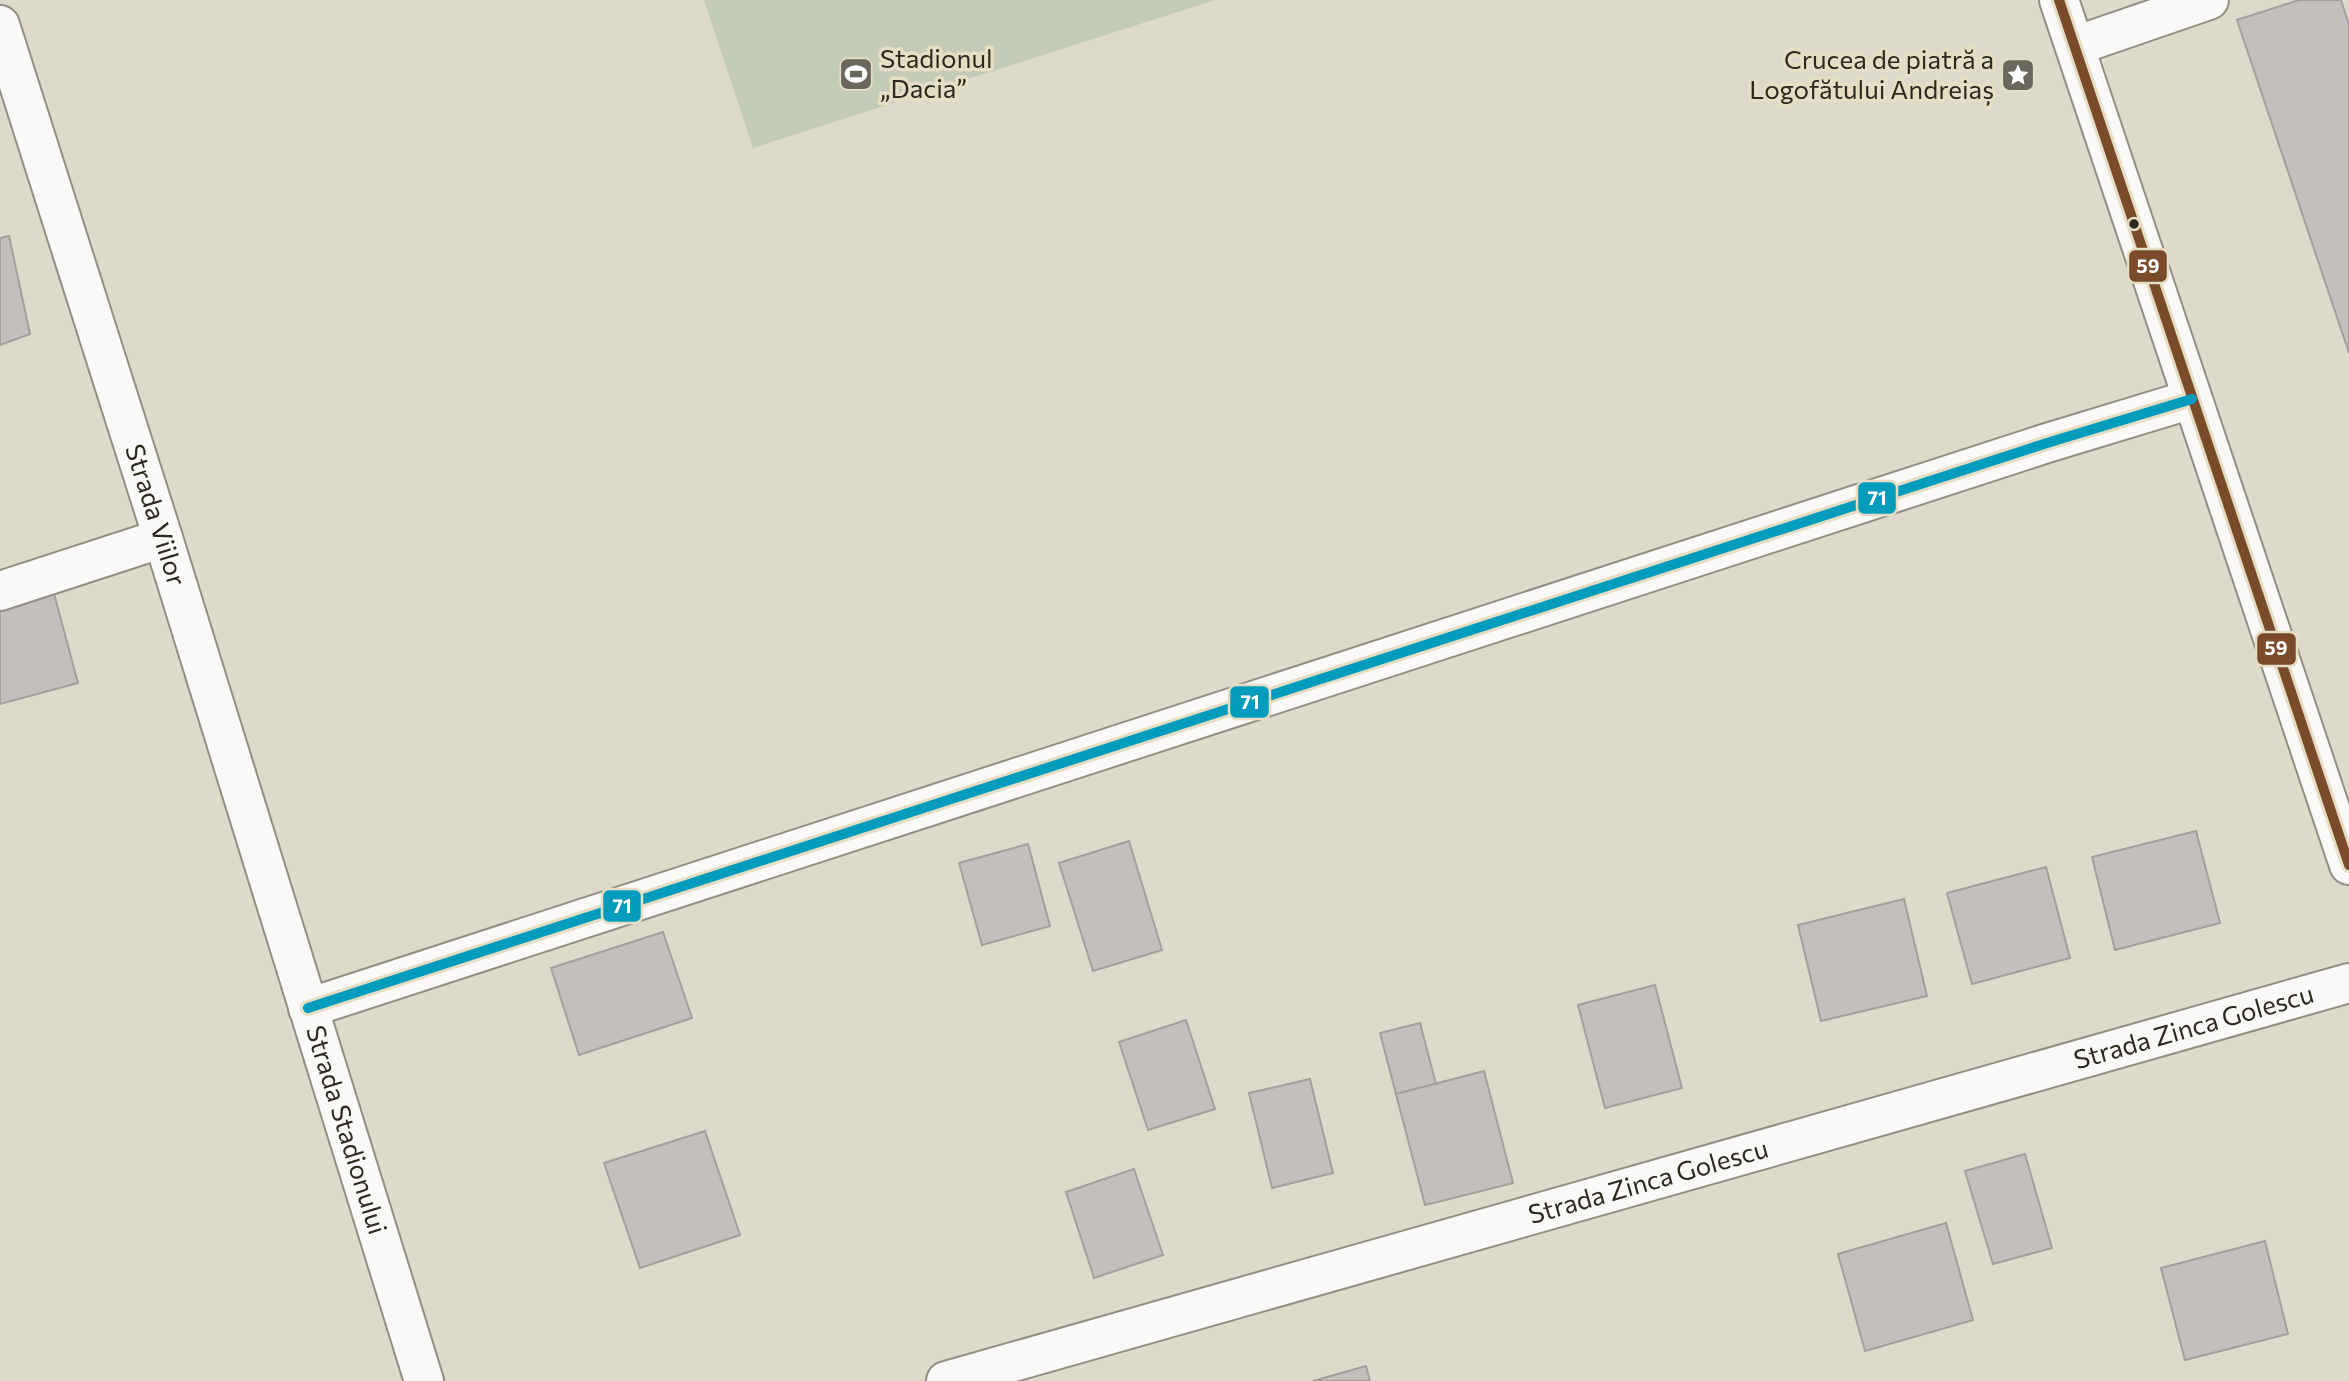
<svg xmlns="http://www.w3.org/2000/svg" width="2349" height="1381" font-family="Commissioner,sans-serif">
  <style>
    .green { fill: #c3cab5 }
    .building { fill: #c4bebc; stroke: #a39f9c; stroke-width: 2 }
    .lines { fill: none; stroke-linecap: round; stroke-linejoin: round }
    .street-casing { stroke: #918e83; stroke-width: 42 }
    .secondary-casing { stroke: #918e83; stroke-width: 42 }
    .street { stroke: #faf9f7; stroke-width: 38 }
    .secondary { stroke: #faf9f7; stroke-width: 38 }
    .bus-1-casing { stroke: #e5dec4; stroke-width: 16 }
    .bus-2-casing { stroke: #e5dec4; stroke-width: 16 }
    .bus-1 { stroke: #7a4b2a; stroke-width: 10 }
    .bus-2 { stroke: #049cbc; stroke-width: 10 }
    .bus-dot { fill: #2c291f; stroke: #e5dec4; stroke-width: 2.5 }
    .labels { text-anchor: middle; stroke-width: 7; stroke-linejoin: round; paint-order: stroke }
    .poi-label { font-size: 26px; fill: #2c291f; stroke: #e5dec4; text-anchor: start }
    .street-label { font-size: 26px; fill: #2c291f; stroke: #e5dec4 }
    .line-badge { stroke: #e5dec4; stroke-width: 2.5 }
    .badge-label { font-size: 19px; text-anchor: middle; font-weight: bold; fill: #fff }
  </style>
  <rect width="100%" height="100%" fill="#dddacc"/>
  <polygon class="green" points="704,0 1215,0 753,148"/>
  <g class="building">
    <polygon points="2299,0 2341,0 2349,25 2349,353 2237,20"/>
    <polygon points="9,236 30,334 0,345 0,238"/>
    <polygon points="49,575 78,683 0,704 0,591"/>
    <polygon points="2196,831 2220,923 2115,950 2092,857"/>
    <polygon points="1129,841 1162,950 1093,971 1059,863"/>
    <polygon points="1028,844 1050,926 982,945 959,863"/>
    <polygon points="2046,867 2070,958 1972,984 1947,893"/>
    <polygon points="1904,899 1927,996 1821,1021 1798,925"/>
    <polygon points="663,932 692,1018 579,1055 551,968"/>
    <polygon points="1655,985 1682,1088 1605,1108 1578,1005"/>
    <polygon points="1186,1020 1215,1109 1148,1130 1119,1042"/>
    <polygon points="1420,1023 1436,1084 1396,1094 1380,1033"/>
    <polygon points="1484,1071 1513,1183 1425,1205 1396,1094"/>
    <polygon points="1310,1079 1333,1173 1272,1188 1249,1093"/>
    <polygon points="705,1131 740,1235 640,1268 604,1163"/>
    <polygon points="2025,1154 2052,1248 1993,1264 1965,1171"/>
    <polygon points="1134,1169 1163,1255 1094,1278 1066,1192"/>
    <polygon points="1946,1223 1973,1320 1865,1351 1838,1254"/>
    <polygon points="2265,1241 2288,1334 2185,1360 2161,1268"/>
    <polygon points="1366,1366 1370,1381 1313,1381"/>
  </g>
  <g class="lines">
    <g class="street-casing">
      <g id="street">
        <path id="s1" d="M0 25 163 538 424 1381"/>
        <polyline points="2075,46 2209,0"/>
        <polyline points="0,591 163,538"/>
        <polyline points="308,1008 2047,443 2192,399"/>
        <path id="s2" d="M946 1381 2349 983"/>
      </g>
    </g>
    <g class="secondary-casing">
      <polyline id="secondary" points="2059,0 2349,865"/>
    </g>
    <use href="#street" class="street"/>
    <use href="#secondary" class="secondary"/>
    <g class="bus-1-casing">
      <polyline id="bus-1" points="2059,0 2349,865"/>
    </g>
    <g class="bus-2-casing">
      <polyline id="bus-2" points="308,1008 2047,443 2192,399"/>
    </g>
    <use href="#bus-1" class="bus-1"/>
    <use href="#bus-2" class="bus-2"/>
  </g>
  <defs>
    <g id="stadium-square" transform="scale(1.75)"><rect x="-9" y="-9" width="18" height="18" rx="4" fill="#6a675c" stroke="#e5dec4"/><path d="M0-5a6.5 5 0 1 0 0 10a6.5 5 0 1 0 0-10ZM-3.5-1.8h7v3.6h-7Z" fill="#fff"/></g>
    <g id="sight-square" transform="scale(1.75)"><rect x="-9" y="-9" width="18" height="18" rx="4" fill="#6a675c" stroke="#e5dec4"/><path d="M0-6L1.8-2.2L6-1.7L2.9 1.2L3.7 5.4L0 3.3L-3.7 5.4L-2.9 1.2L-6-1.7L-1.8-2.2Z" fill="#fff"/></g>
  </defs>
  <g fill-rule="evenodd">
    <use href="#stadium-square" x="856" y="74"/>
    <use href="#sight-square" x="2018" y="75"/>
  </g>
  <circle class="bus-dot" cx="2134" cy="224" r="6"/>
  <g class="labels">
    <g class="poi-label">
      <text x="880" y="68">Stadionul<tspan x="880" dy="30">„Dacia”</tspan></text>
      <text x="1994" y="69" text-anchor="end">Crucea de piatră a<tspan x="1994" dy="30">Logofătului Andreiaș</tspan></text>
    </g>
    <g class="street-label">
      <text dy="9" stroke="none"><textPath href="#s1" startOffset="514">Strada Viilor</textPath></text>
      <text dy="9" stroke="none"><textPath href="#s2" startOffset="1297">Strada Zinca Golescu</textPath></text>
      <text dy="9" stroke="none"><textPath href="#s1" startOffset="1158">Strada Stadionului</textPath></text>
      <text dy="9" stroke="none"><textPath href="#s2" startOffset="730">Strada Zinca Golescu</textPath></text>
    </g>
  </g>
  <g class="line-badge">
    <rect x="2128" y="249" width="40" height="34" rx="7" fill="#7a4b2a"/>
    <rect x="1857" y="481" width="40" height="34" rx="7" fill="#049cbc"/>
    <rect x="2256" y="632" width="41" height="34" rx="7" fill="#7a4b2a"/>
    <rect x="1229" y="685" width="41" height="34" rx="7" fill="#049cbc"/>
    <rect x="602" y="889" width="40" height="34" rx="7" fill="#049cbc"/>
  </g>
  <g class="badge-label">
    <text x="2148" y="273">59</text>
    <text x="1877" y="505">71</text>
    <text x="2276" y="655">59</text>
    <text x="1250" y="709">71</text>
    <text x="622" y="913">71</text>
  </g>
</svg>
